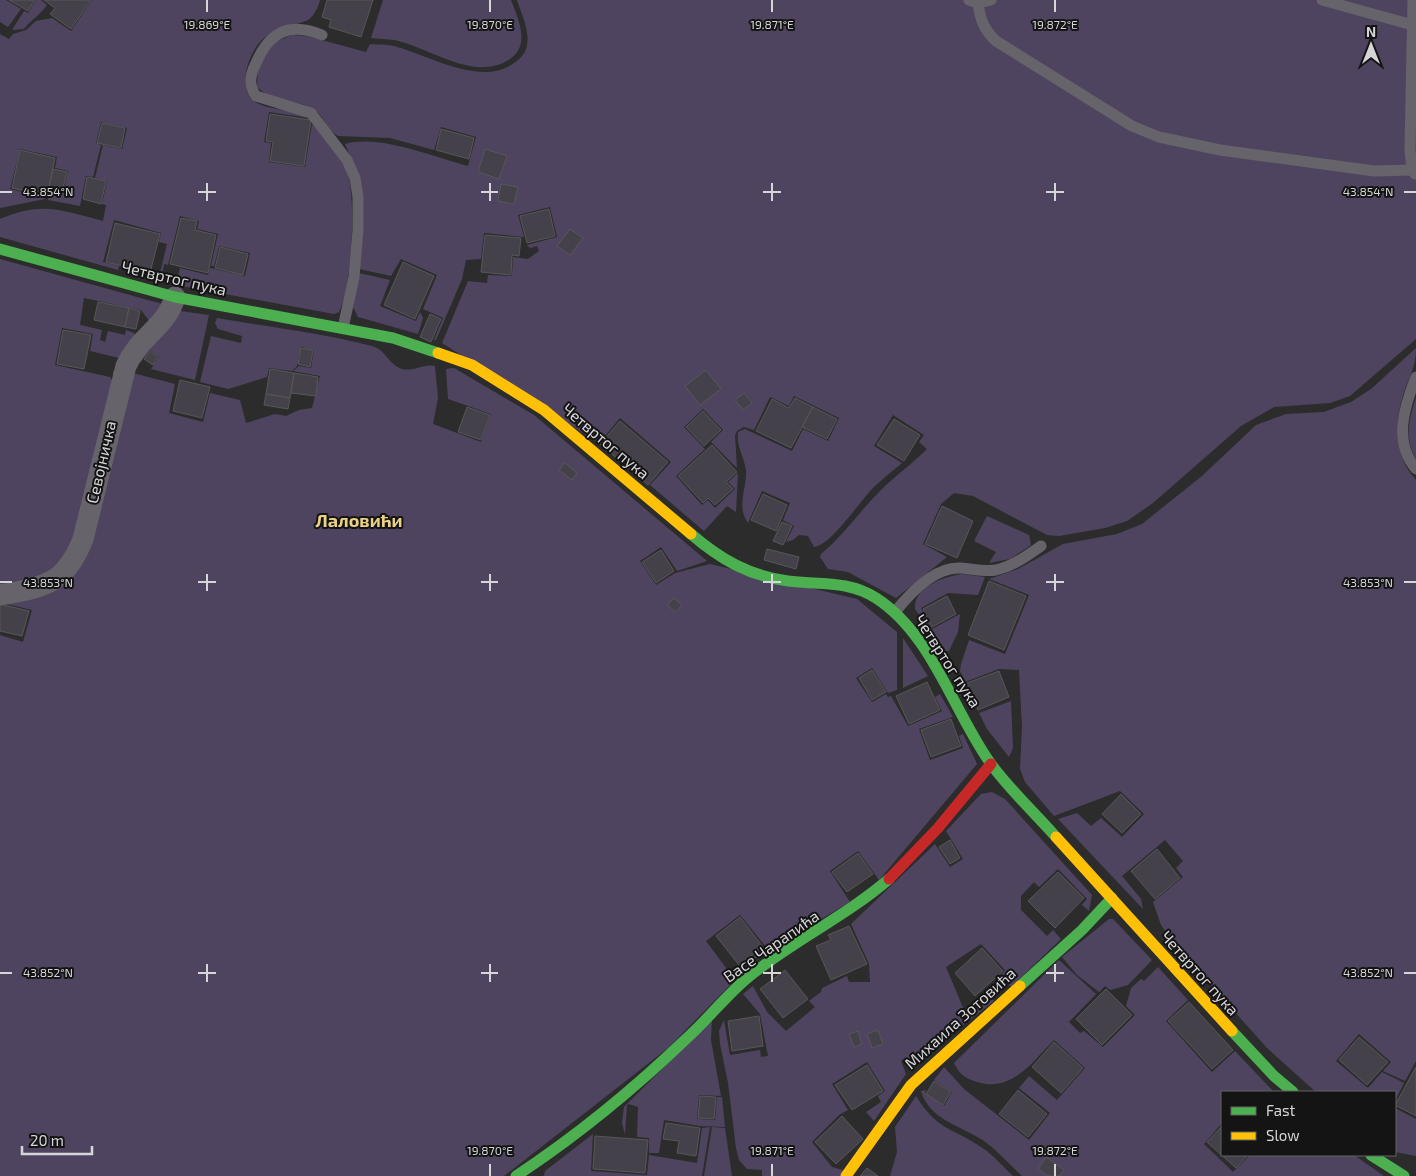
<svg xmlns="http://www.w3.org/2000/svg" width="1416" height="1176" font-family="'Exo 2',sans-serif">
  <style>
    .green { fill: #4f445f }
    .building { fill: #45414a; stroke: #575758 }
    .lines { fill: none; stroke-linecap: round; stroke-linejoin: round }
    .lane { stroke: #66636a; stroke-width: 11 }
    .street { stroke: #66636a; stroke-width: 21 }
    .fast { stroke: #4caf50; stroke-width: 11 }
    .slow { stroke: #ffc107; stroke-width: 11 }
    .jam { stroke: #c62828; stroke-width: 11 }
    .ticks { fill: none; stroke: #d6d6d8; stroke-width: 2 }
    .labels { text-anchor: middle; stroke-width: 4; stroke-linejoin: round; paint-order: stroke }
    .street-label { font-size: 16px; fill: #d6d6d8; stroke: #141415 }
    .neighbourhood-label { font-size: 18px; font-weight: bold; fill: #ebd184; stroke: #141415 }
    .ticks-label { font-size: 12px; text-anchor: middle; fill: #d6d6d8; stroke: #141415; stroke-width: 4; stroke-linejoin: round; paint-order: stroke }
  </style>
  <rect width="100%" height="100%" fill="#2c2c2d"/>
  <g class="green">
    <polygon points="0,0 6,0 21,9 8,27 0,22"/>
    <path d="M36 0H41L47 5C40 15 31 20 24 29L12 30 24 11 28 13Z"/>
    <path d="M92 0H320C318 7 315 15 308 20 299 25 286 24 276 30 271 33 264 37 260 42 248 55 237 88 254 101 269 112 293 107 309 118L269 112 264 142 271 143 269 162 305 167 312 124C325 137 342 157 348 174 356 201 352 288 339 312L334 314 176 285 180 268 208 275 210 268 245 276 250 253 219 246 214 266H211L218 234 197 229 199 221 180 216 168 265 164 264 161 282 158 281 167 244 159 242 161 233 114 220 103 262 119 266 118 270 0 237V219C43 201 60 210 103 221L106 205 102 204 107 181 95 178 103 145 122 149 127 128 101 122 96 143 101 145 93 177 86 176 80 206 48 200 50 190 63 192 68 171 55 168 57 157 20 149 10 189 45 197V199L0 208V34L9 39 13 34 26 30 36 21 52 18 71 31Z"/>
    <path d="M383 0H511C518 19 531 45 510 59 474 83 430 47 394 40 387 39 379 39 371 38Z"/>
    <path d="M517 0H1416V339L1350 396 1330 403 1274 407 1241 426 1153 503 1127 521 1105 528 1059 536 1047 535 973 496 954 493 941 504 923 544 947 557 896 598 848 572 828 569 820 557 821 554C844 535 859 512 880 491 895 476 912 464 927 449L919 442 924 435 893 415 874 446 902 463C893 471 883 478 875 486 860 500 832 545 814 547L808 536 799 535 793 540 786 542 794 526 783 520 790 503 762 491 748 523C736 507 747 488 746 470 744 457 736 445 738 432L745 429 792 451 803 429 828 441 839 418 794 396 789 406 770 397 754 430 744 427 737 431 735 435 737 468 711 442 723 430 703 409 684 427 705 449 676 476 702 505 708 500 715 508 735 489 728 482 738 473 736 512 727 506 704 531 650 485 671 462 620 418 599 443 442 343 468 281 487 283 488 275 512 276 513 257 528 259 539 251 537 246 530 248 527 245 557 237 550 207 518 215 524 237 484 233 481 259 466 260 462 279 436 340H434L443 318 423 309 437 275 401 259 391 276 359 269 358 173 345 144C379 134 434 157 468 166L476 137 441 127 434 150 390 138 338 136C326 130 324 114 312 108 294 99 272 102 257 87L258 64 277 41 292 35 307 36 366 52 370 44C379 45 389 44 397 47 430 56 482 87 514 63 520 59 526 53 527 45 530 31 521 13 517 0Z"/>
    <polygon points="0,259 166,305 151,323 141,310 84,298 80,325 102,330 100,340 105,342 108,331 125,335 126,330 134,333 137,338 118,372 113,375 113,371 117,371 119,358 90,351 93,334 62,328 55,365 110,377 116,386 82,528 60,568 0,592"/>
    <polygon points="359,273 390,280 380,306 416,321 420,312 423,318 418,334 358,317 353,307"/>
    <polygon points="180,311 209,315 195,380 151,369 159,357 150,350 140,363 134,359"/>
    <path d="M217 318C268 327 321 333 372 346 385 349 389 365 402 369 414 372 424 363 435 366L438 398 433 424 481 442 491 414 448 399 446 369 454 368 534 415 707 561 677 571 661 547 640 561 656 585 675 573 710 564 857 599 897 632V690L888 693 872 668 856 678 872 702 886 694 888 697 891 696 908 726 942 711 935 697 940 694 953 717 919 729 930 760 963 748 959 736 963 734 977 764 879 880 858 851 830 871 850 902 739 968 766 947 740 915 706 941 735 980 668 1048 504 1176H0V635L23 642 32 610 2 603 60 580 129 372 175 384 169 413 203 422 210 393 240 400 246 423 275 414 286 416 299 410 312 408 320 376 293 371 299 366 311 368 314 350 301 347 297 366 292 371 269 368 267 377 228 389 200 382 211 336 241 343 242 336 218 329 215 323Z"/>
    <path d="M1416 348C1416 367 1410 375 1404 392 1394 422 1393 455 1416 480V1061L1405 1081 1383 1071 1391 1062 1359 1034 1336 1061 1368 1088 1382 1072 1404 1083 1395 1101V1092H1316L1267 1048 1175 945 1161 925 1153 902 1183 877 1176 868 1183 861 1165 840 1122 876 1141 899 1143 909 1058 819 1077 813 1091 826 1101 818 1122 837 1144 814 1120 791 1054 816 1025 782 1020 769 1022 727 1019 670 999 669 965 682 960 671 961 664 969 640 1005 654 1029 595 989 579 1018 569 1063 544 1117 534 1142 524 1202 476 1256 425 1286 414 1324 412 1351 402 1371 389Z"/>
    <path d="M1416 398V459C1404 439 1409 418 1416 398Z"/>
    <polygon points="987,516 1029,535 1031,545 1010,559 989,563 996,552 974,541"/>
    <path d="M961 574 985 577 978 595 948 593 921 608 932 629 960 614 958 632 949 651H946L915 609C913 587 944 577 961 574Z"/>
    <polygon points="903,638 928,676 903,688"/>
    <polygon points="1011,701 1013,748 1009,757 987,729 979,713"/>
    <polygon points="992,792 1005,799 1092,895 1089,911 1082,905 1087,899 1058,869 1039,887 1034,882 1021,896 1021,910 1047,936 1053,930 1061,939 1011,987 1001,975 1005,970 981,944 946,967 964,1010 986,992 994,1001 916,1062 906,1058 901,1061 906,1074 874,1121 866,1112 881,1102 878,1096 885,1091 867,1062 832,1084 848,1110 839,1115 812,1142 832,1167 846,1171 841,1176 762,1176 762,1170 747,1169 739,1160 736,1148 728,1083 720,1044 719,1031 724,1020 730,1055 760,1050 761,1057 768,1056 760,1014 743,994 753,986 767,1012 786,1031 815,1007 809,1001 821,992 822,988 847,976 849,982 870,982 869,964 851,924 935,844 950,867 963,859 946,831 981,794"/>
    <polygon points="1109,919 1113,919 1152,960 1128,985 1110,990 1105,986 1099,992 1077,975 1062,957"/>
    <path d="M1059 960 1096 994 1069 1022 1080 1033 1084 1031 1103 1047 1135 1015 1126 1006 1131 988 1141 979 1144 981 1158 967 1188 1000 1166 1021 1212 1072 1235 1051 1274 1092H1222V1123L1204 1144 1233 1172 1250 1155H1354L1384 1176H1022C1009 1164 998 1151 984 1141 962 1126 929 1120 921 1091L926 1090 925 1093 944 1106 952 1092 934 1080 944 1067 964 1089 1029 1140 1050 1113 1019 1088 1029 1076 1057 1100 1085 1068 1054 1040C1032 1062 1012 1093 977 1082 965 1078 959 1074 954 1063Z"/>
    <polygon points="712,1019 711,1040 721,1096 699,1095 697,1119 715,1120 717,1097 722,1097 725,1127 700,1126 664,1120 659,1153 649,1153 649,1138 637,1137 638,1107 629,1104 627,1105 625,1135 622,1123 624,1107"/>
    <path d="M916 1096C938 1132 953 1127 984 1149 994 1156 1003 1167 1013 1176H890L897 1152 895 1127Z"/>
    <polygon points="1395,1108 1416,1119 1416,1156 1395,1152"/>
    <polygon points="710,1127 702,1176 544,1176 545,1171 593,1134 591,1171 647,1175 649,1155 697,1163 702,1128"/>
    <polygon points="712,1127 725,1128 732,1176 704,1176"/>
  </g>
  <g class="building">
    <polygon points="9,0 35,0 28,11"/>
    <polygon points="44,0 91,0 71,29 50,14 55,8"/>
    <polygon points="327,0 373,0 361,37 329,27 331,20 322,17"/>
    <polygon points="270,114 311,120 304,166 270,161 273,142 266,141"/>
    <polygon points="102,123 125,128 121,148 97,143"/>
    <polygon points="441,129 474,138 469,159 436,150"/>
    <polygon points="485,149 507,156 499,179 478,172"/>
    <polygon points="20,150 55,158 47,196 12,188"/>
    <polygon points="53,169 67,172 62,191 49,188"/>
    <polygon points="87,177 106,181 101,204 83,199"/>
    <polygon points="501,184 518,187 514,204 498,201"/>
    <polygon points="549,209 555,236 527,243 520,216"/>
    <polygon points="181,218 197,221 195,230 216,235 208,273 170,264"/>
    <polygon points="115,223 160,234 150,273 106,262"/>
    <polygon points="570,229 583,238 570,255 557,246"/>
    <polygon points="485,235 521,238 519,256 512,255 511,275 481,272"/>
    <polygon points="220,247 248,254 243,275 215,268"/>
    <polygon points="403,262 434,276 415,319 384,305"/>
    <polygon points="98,302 129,308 125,327 94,320"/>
    <polygon points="129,308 140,311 136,329 125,327"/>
    <polygon points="430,314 441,319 431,342 420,337"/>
    <polygon points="63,330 91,335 84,369 57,364"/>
    <polygon points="301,348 313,350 310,367 298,364"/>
    <polygon points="150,351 158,357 153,365 144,359"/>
    <polygon points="270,369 294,373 290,398 266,394"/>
    <polygon points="706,370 721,389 700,405 685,386"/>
    <polygon points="294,373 318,377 316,396 291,393"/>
    <polygon points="180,380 210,387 202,418 173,411"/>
    <polygon points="744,393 752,403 743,410 735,400"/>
    <polygon points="266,394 290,398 288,409 264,405"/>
    <polygon points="795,398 813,407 791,448 756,431 772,399 789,408"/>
    <polygon points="467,407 490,415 481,440 458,432"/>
    <polygon points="813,407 837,419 827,439 802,427"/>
    <polygon points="703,411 721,430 704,446 686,427"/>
    <polygon points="894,419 920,435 904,461 877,445"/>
    <polygon points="620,421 668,462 648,485 600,444"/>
    <polygon points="712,445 737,472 726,482 733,489 715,505 708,498 703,503 678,476"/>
    <polygon points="565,463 577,473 572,480 559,470"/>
    <polygon points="763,494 787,505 776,531 751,520"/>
    <polygon points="942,506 973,521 957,558 925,544"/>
    <polygon points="782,522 792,526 783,545 773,541"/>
    <polygon points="767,549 799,557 796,569 764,560"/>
    <polygon points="661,550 674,571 656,583 642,562"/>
    <polygon points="989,581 1026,596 1004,650 968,635"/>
    <polygon points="947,596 956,614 932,627 923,609"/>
    <polygon points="674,598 682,605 676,612 667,605"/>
    <polygon points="0,604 29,611 22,636 0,631"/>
    <polygon points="872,670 886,692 872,700 859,678"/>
    <polygon points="999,671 1009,697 978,710 967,683"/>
    <polygon points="927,682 940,710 909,724 896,696"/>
    <polygon points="951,719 961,746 931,757 921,730"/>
    <polygon points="1121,794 1141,814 1122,833 1102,814"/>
    <polygon points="950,840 960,858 950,864 939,847"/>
    <polygon points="1157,849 1180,878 1155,899 1131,871"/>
    <polygon points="858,853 873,874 847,892 832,872"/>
    <polygon points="1058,872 1084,898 1055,928 1028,901"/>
    <polygon points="740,917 763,947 739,965 716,936"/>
    <polygon points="849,926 867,964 831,980 816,946 831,940 828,935"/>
    <polygon points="982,948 1003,971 975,996 955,973"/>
    <polygon points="785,970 808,999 783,1018 760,989"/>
    <polygon points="1106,989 1132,1015 1102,1045 1076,1019"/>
    <polygon points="1189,1002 1233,1050 1212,1069 1168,1021"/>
    <polygon points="759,1016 763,1046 732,1051 728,1021"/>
    <polygon points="878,1030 883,1044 872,1048 867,1034"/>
    <polygon points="858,1031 862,1044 854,1047 849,1034"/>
    <polygon points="1359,1037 1388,1062 1367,1085 1339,1060"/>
    <polygon points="1054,1042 1083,1068 1061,1093 1032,1067"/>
    <polygon points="867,1065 883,1091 852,1110 835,1085"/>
    <polygon points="1416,1067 1416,1116 1395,1105"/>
    <polygon points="934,1081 951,1092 943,1105 926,1094"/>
    <polygon points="1018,1090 1047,1114 1028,1137 999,1114"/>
    <polygon points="700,1096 716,1097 714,1119 698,1118"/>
    <polygon points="842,1116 863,1139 836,1164 815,1142"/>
    <polygon points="666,1123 700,1128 696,1156 677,1153 679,1141 663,1139"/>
    <polygon points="1222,1126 1222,1155 1248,1155 1236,1168 1207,1142"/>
    <polygon points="595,1136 648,1140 645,1173 593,1169"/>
    <polygon points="1046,1157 1064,1170 1060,1176 1048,1176 1038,1169"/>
    <polygon points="867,1168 878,1176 860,1176"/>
  </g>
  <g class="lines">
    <g class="lane">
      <polyline points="969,0 978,3 991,0"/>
      <polyline points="1322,0 1416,26"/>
      <polyline points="1413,0 1410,150 1412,170 1415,174"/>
      <path d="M978 3C980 19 984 30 996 41L1132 126 1159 137 1220 150 1374 171 1412 170"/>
      <path d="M322 35C290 22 270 31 256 63 250 75 248 85 256 96L311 113 347 160 355 178 358 197V230L354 277 343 328"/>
      <path d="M1416 377C1404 407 1393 442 1416 469"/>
      <path d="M895 612C910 593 935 566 961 568 973 569 984 572 996 570 1013 566 1027 556 1041 546"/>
    </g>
    <path class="street" d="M0 595C44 587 65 585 83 539L126 366C140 335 166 328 175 297"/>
    <g class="fast">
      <polyline points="0,249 175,297 393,338 438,353"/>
      <path d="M691 534C720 559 749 576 788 581 819 585 848 580 876 598 932 634 953 711 991 764 1010 790 1035 813 1056 837"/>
      <polyline points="1020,986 1082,930 1112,898"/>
      <polyline points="1232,1031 1274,1076 1293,1092"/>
      <polyline points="1371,1155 1404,1176"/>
      <path d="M516 1176C578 1135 634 1089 687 1038 708 1019 725 997 746 979 791 942 845 917 889 879"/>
    </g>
    <g class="slow">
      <polyline points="438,353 472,365 544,410 691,534"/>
      <polyline points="1056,837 1232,1031"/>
      <polyline points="846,1176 911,1085 1020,986"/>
    </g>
    <polyline class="jam" points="889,879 938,828 991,764"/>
  </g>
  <path class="ticks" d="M207 0V12M490 0V12M772 0V12M1055 0V12M207 183V201M490 183V201M772 183V201M1055 183V201M0 192H12M198 192H216M481 192H498M763 192H781M1046 192H1064M1404 192H1416M207 574V591M490 574V591M772 574V591M1055 574V591M0 582H12M198 582H216M481 582H498M763 582H781M1046 582H1064M1404 582H1416M207 964V982M490 964V982M772 964V982M1055 964V982M0 973H12M198 973H216M481 973H498M763 973H781M1046 973H1064M1404 973H1416M490 1164V1176M772 1164V1176M1055 1164V1176"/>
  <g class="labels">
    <g class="street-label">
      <text transform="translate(174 278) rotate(13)" y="6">Четвртог пука</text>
      <text transform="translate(606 441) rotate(40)" y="6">Четвртог пука</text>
      <text transform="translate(101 462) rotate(-77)" y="6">Севојничка</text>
      <text transform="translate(948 661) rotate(57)" y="6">Четвртог пука</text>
      <text transform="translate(771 946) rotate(-35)" y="6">Васе Чарапића</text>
      <text transform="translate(1200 973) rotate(48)" y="6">Четвртог пука</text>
      <text transform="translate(960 1018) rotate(-42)" y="6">Михаила Зотовића</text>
    </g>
    <g class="neighbourhood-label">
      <text x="359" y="527">Лаловићи</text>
    </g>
  </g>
  <g class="ticks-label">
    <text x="207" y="29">19.869°E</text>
    <text x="490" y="29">19.870°E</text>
    <text x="772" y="29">19.871°E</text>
    <text x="1055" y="29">19.872°E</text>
    <text x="48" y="196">43.854°N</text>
    <text x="1368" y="196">43.854°N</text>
    <text x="48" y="587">43.853°N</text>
    <text x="1368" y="587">43.853°N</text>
    <text x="48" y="977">43.852°N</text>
    <text x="1368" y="977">43.852°N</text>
    <text x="490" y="1155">19.870°E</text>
    <text x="772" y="1155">19.871°E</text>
    <text x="1055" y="1155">19.872°E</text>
  </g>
  <rect x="1221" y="1091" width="175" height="65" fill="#141415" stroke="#626263"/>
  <rect x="1231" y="1107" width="25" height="8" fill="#4caf50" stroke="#626263"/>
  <text x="1266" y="1116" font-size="15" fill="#d6d6d8">Fast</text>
  <rect x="1231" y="1132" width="25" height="8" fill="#ffc107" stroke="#626263"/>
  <text x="1266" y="1141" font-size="15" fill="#d6d6d8">Slow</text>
  <g transform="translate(1371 45)" stroke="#141415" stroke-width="4" paint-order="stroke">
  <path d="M0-4L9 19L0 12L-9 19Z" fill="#d6d6d8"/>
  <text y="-8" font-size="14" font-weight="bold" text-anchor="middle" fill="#d6d6d8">N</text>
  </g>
  <path d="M22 1146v8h70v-8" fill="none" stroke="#d6d6d8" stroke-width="2.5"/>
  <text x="30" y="1146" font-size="15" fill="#d6d6d8" stroke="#141415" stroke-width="4" paint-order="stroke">20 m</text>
</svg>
